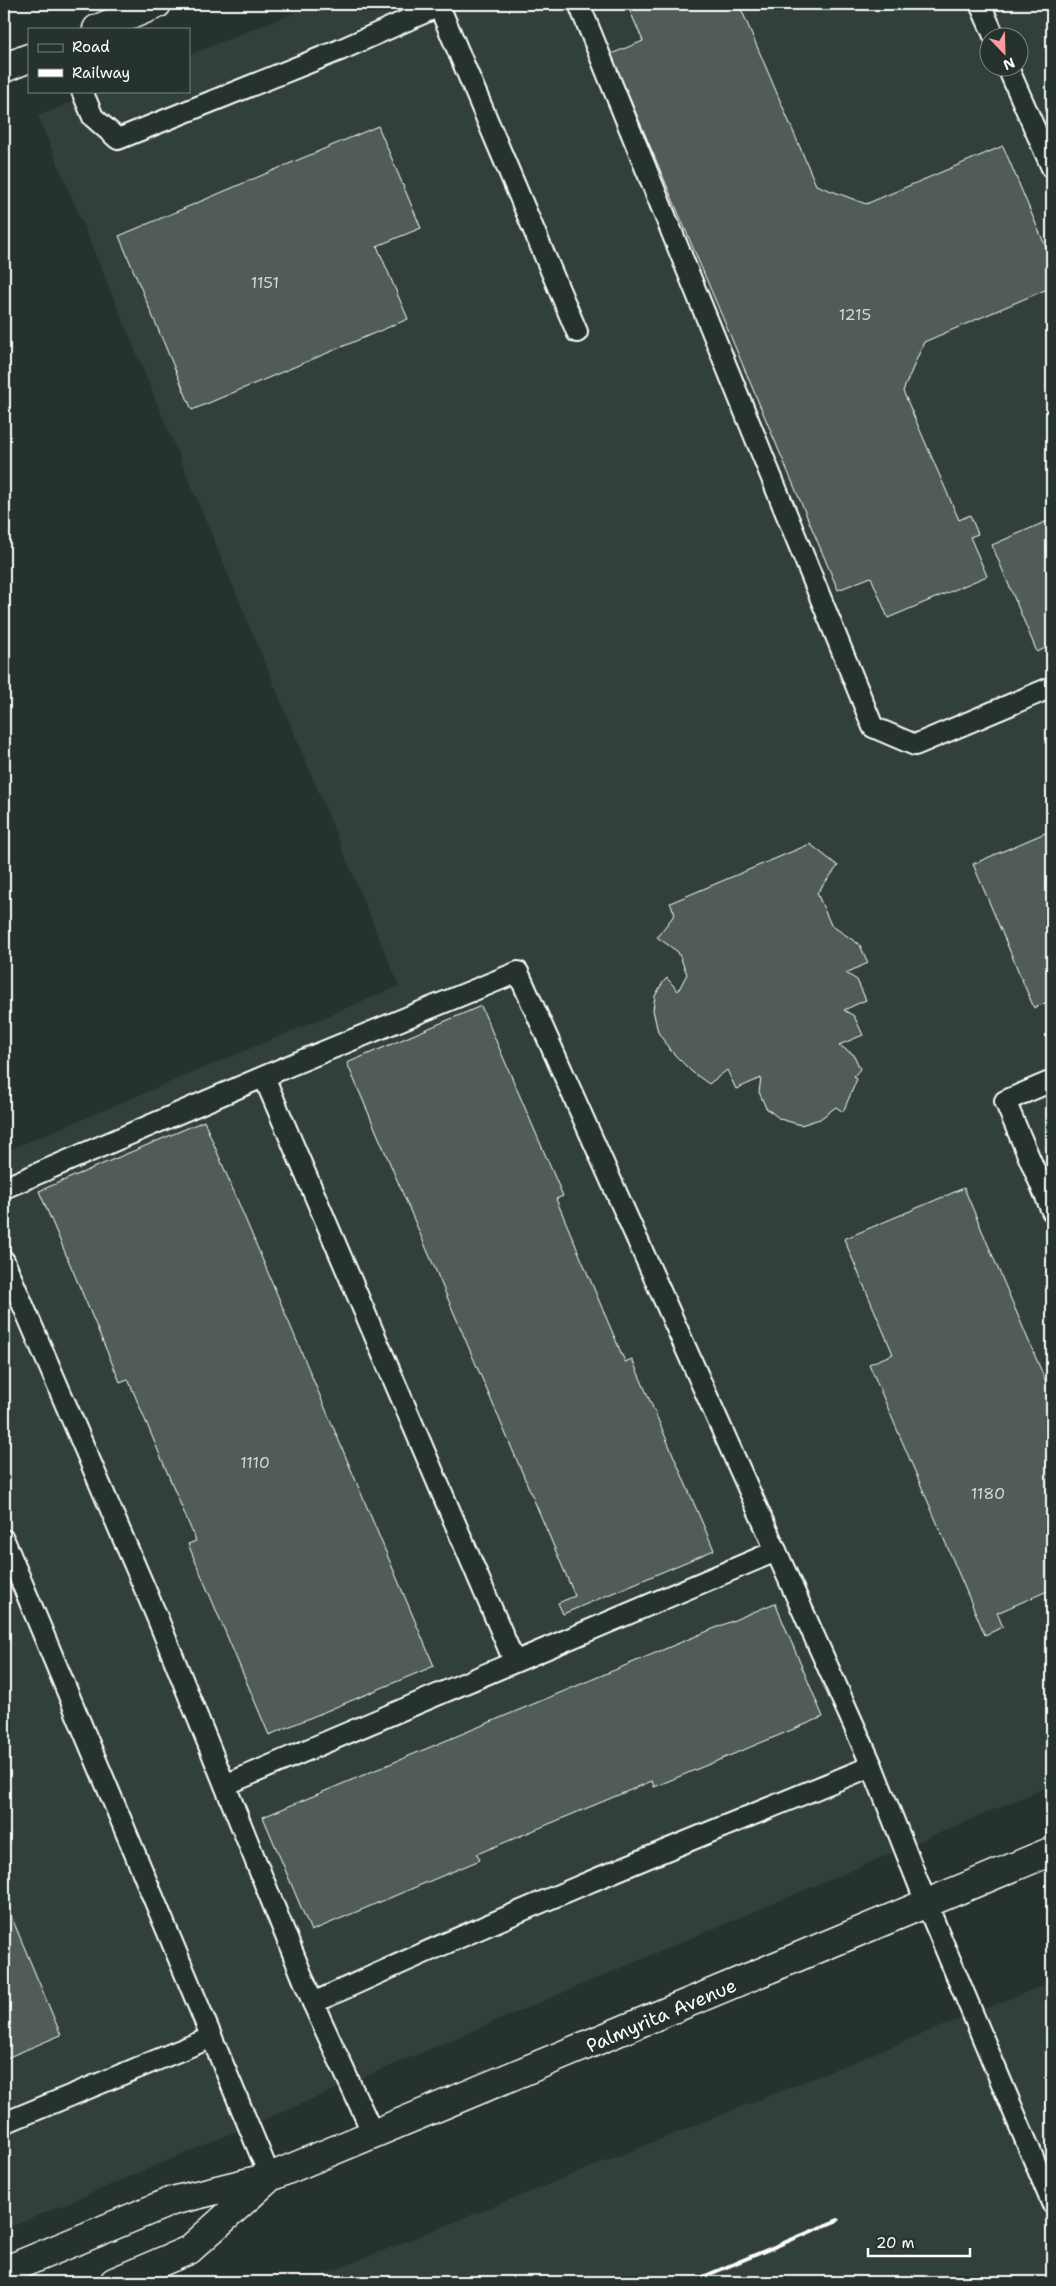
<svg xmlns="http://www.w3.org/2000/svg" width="1056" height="2286" font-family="'Shantell Sans',sans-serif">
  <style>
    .built { fill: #333f3a; fill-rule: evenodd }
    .building { fill: #515c57; stroke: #fff }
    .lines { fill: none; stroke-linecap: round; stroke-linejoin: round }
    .lane-casing { stroke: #fff; stroke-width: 24 }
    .secondary-casing { stroke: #fff; stroke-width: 31 }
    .lane { stroke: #26332d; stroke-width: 20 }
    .secondary { stroke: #26332d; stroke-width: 28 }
    .rail { stroke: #fff; stroke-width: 4 }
    .labels { text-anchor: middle; stroke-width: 4; stroke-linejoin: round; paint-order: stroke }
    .number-label { font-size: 16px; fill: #d4d6d5 }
    .street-label { font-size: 19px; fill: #fff; stroke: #26332d }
  </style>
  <rect width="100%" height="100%" fill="#26332d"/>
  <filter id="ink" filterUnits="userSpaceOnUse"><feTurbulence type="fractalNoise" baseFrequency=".02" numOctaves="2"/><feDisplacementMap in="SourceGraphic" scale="10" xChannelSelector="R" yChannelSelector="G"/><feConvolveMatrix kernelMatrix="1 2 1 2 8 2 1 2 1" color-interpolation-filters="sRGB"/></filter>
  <g filter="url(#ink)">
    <g class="built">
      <path d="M316 4H1052V1785L4 2230V1152L399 986 38 116 99 91H189V55ZM988 38H1018V68H988Z"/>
      <polygon points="1052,1982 1052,2282 305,2282"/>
    </g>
    <g class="building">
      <polygon points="627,4 739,4 816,185 866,204 1003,146 1052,262 1052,287 924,342 903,391 959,520 970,515 978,534 970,537 987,576 888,618 871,577 838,590 611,54 643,41"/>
      <polygon points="378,126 421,228 377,246 408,319 192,410 119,236"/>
      <polygon points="1052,519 1052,645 1037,652 992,545"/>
      <polygon points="1052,830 1052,1000 1034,1008 973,864"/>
      <polygon points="810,844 838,866 817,893 831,925 860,945 868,963 846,973 857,980 866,1000 844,1010 854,1016 863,1035 839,1045 854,1055 860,1069 854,1076 857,1079 843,1112 836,1107 820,1119 801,1125 780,1119 766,1108 759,1092 761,1078 736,1089 727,1070 709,1084 692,1072 670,1050 658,1032 653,1010 655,996 663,982 667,978 678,991 687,974 678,952 657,937 675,914 670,903"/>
      <polygon points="481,1006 563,1196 556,1199 625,1362 632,1359 714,1550 563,1614 558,1603 575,1596 347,1063"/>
      <polygon points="204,1121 434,1666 269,1735 188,1544 196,1541 128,1379 120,1382 39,1191"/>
      <polygon points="964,1188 1052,1396 1052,1589 997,1613 1003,1627 985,1635 869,1364 893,1354 844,1239"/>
      <polygon points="775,1603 823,1717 654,1787 652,1781 477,1854 480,1860 311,1931 263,1817"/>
      <polygon points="4,1899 61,2035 4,2059"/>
    </g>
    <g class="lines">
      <g class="lane-casing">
        <g id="lane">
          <polyline points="579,4 873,727 915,745 1052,687"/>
          <polyline points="980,4 995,38"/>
          <polyline points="1008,68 1052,168"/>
          <polyline points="82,91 93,117 118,139 340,50 439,6 577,332"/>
          <polyline points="264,1077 514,1661"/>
          <polyline points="1052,1081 1005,1101 1052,1211"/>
          <polyline points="4,1188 291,1065 518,972 872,1766 927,1905 1052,2203"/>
          <polyline points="4,1261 157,1617 313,2003 374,2136"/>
          <polyline points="4,1540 270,2177"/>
          <polyline points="225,1785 776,1551"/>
          <path d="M313 2003C497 1918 685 1842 872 1766"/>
          <polyline points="4,2123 210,2038"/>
        </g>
      </g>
      <g class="secondary-casing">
        <g id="secondary">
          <polyline points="97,29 157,4"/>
          <polyline points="4,68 29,58"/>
          <polyline points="4,2271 172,2201 270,2177 1052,1851"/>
          <polyline points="114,2282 189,2250 267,2180"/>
        </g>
      </g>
      <use href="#lane" class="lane"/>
      <use href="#secondary" class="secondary"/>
      <polyline class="rail" points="691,2282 838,2220"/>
    </g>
  </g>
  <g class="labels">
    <g class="number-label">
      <text x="265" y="288">1151</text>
      <text x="855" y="320">1215</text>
      <text x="255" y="1468">1110</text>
      <text x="988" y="1499">1180</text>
    </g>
    <g class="street-label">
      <text transform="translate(661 2015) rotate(-23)" y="7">Palmyrita Avenue</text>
    </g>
  </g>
  <rect width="1056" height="2286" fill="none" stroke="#26332d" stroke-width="20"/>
  <rect x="10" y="10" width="1036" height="2266" fill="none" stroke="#fff" stroke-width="2" filter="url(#ink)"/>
  <rect x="28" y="28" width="162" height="65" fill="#26332d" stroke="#7d8581"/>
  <rect x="38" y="44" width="25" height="8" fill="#26332d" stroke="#7d8581"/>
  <text x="72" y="52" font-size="15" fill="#ffffff">Road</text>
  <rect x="38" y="69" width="25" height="8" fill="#ffffff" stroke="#7d8581"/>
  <text x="72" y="78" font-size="15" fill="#ffffff">Railway</text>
  <g transform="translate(1004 52) rotate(157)"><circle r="24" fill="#26332d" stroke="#7d8581"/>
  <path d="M0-4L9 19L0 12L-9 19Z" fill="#ff9aa2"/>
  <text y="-8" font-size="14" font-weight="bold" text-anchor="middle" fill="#ffffff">N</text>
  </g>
  <path d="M868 2248v8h102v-8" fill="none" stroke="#ffffff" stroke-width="2.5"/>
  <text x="876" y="2248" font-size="15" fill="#ffffff" stroke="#26332d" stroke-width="4" paint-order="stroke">20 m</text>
</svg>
